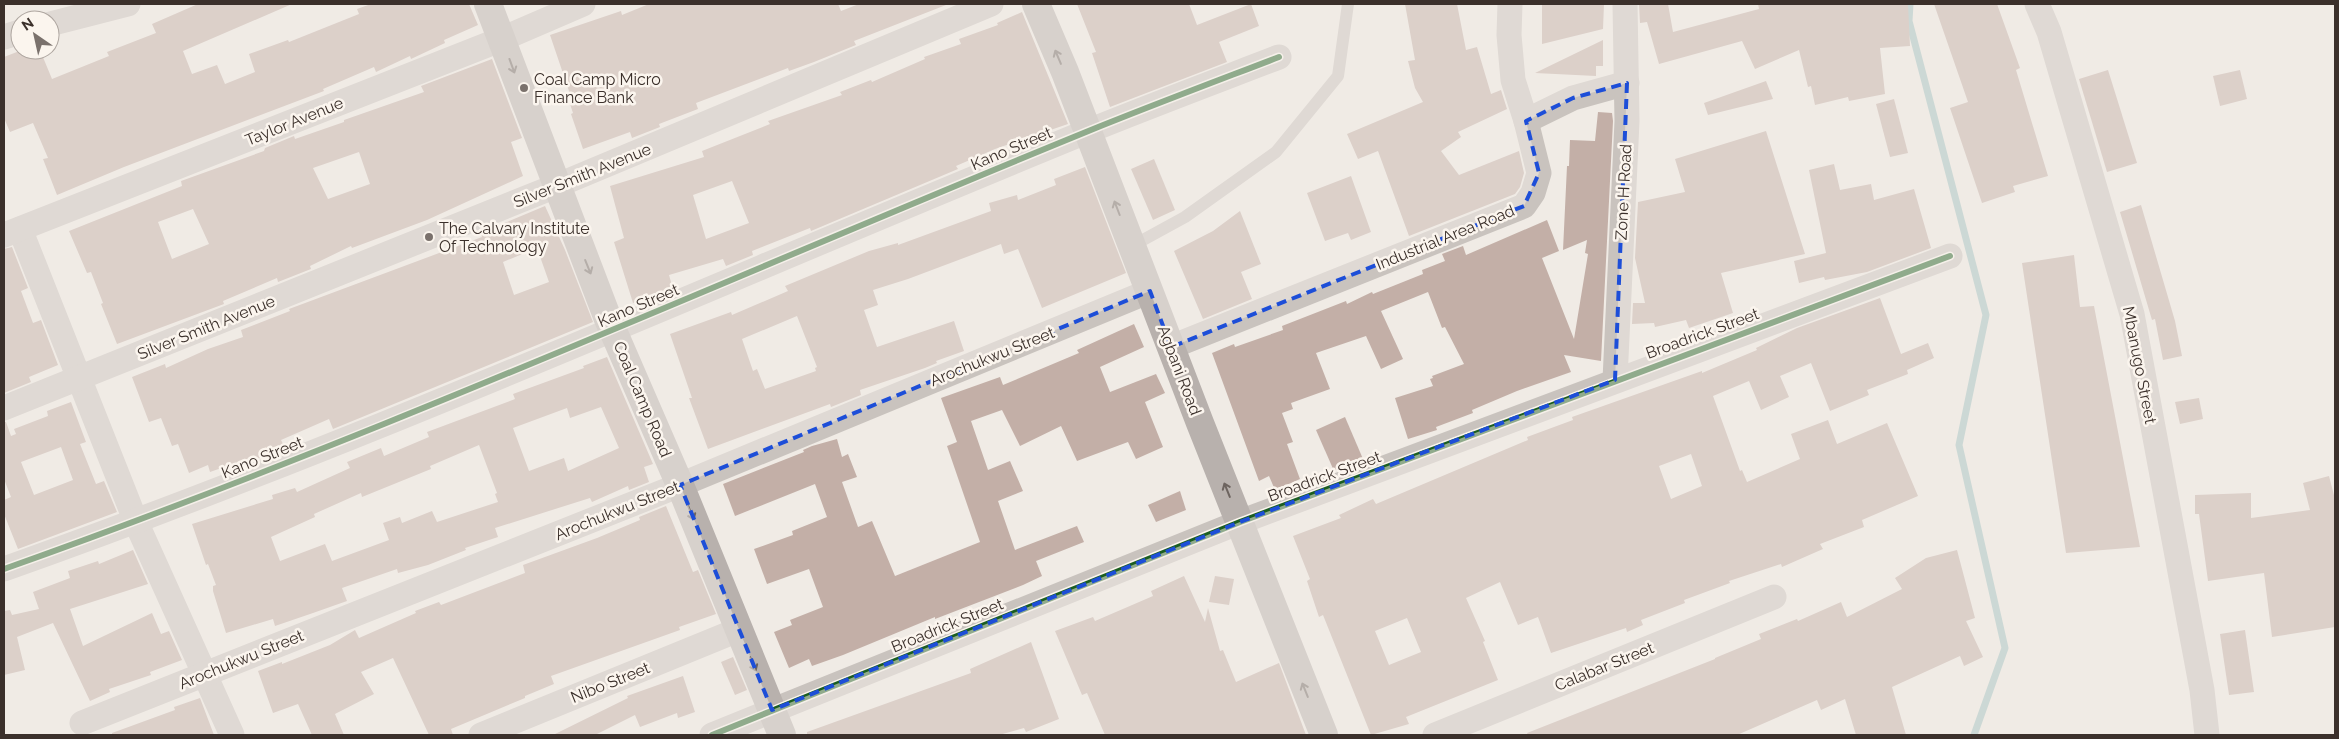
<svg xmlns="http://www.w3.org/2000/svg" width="2339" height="739" font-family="Raleway,sans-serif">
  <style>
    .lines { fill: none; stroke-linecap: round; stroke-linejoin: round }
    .stream { stroke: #a1c2c1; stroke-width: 7 }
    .building { fill: #c3afa7; fill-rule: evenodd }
    .service { stroke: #c9c3be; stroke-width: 12 }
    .minor { stroke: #c9c3be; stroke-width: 25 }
    .primary { stroke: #b8b1ad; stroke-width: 28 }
    .cycleway-casing { stroke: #fbf5ee; stroke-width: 9 }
    .cycleway { stroke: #1b5e20; stroke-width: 6 }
    .oneway { stroke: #6d645f }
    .marked { fill: none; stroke: #1d4ed8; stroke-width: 4; stroke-dasharray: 10 6; stroke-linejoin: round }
    .poi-dot { fill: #7a716c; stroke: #fbf5ee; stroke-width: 2 }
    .labels { text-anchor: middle; stroke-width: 5; stroke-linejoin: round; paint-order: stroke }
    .poi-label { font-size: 16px; fill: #3b302b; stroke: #fbf5ee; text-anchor: start }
    .street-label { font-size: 16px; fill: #3b302b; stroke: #fbf5ee }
  </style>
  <rect width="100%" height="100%" fill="#f0ebe5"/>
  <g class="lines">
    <polyline class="stream" points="1910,4 1909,21 1986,315 1959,445 2005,648 1974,735"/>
  </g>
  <g class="building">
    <polygon points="198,4 292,4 183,51 192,74 217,65 225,84 255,72 249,54 288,40 289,42 359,14 357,9 371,4 469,4 478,25 444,40 445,43 411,59 410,56 376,72 374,67 323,89 324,91 124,167 57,195 43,159 48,158 33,123 10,132 4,118 4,57 22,50 40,50 52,79 109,56 107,52 156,33 152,24"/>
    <polygon points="649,4 838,4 841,11 859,4 946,5 854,41 856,45 814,62 789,71 788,68 696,103 698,109 659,124 660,127 632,138 630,132 583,149 571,114 573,113 567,95 570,94 550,35 621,11 622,15"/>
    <polygon points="1077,4 1189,4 1197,25 1251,4 1259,26 1219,42 1227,62 1110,107 1092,53 1096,52"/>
    <polygon points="1405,4 1457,4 1466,50 1477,47 1491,94 1501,90 1507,109 1458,132 1461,137 1441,151 1459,175 1519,151 1524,173 1520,187 1515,194 1409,236 1378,151 1358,159 1347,134 1423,102 1415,88 1408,61 1415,60"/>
    <polygon points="1542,4 1604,4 1603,29 1542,44"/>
    <polygon points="1639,4 1668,4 1673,32 1759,9 1758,4 1908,4 1910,46 1880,48 1885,94 1849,101 1848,97 1815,105 1811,86 1808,87 1799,50 1755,69 1742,41 1659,64 1647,22 1640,23"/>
    <polygon points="1934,4 1997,4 2020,68 2016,70 2048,176 2013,186 2015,192 1982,203 1950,108 1968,102"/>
    <path d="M1022 12 1068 124 995 149 956 166 958 169 811 231 810 228 752 251 753 255 726 266 723 259 669 275 673 289 633 303 614 242 624 238 610 186 704 157 702 151 770 124 768 121 842 95 840 92 871 80 872 82 925 59 924 57 961 44 959 39 998 25 997 23ZM732 181 749 223 706 239 693 195Z"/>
    <polygon points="1603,40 1603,66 1596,66 1596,76 1535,73"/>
    <path d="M492 59 522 138 511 142 523 176 427 220 352 248 351 246 310 266 311 269 278 282 277 278 223 301 224 304 117 344 101 304 103 303 91 272 87 273 69 231 182 186 181 181 264 151 265 148 294 136 295 139 344 122V120L424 92 421 86ZM359 152 370 184 328 199 313 168ZM193 209 209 244 172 259 158 222Z"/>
    <polygon points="2108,70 2137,163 2107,172 2079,79"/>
    <polygon points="2240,70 2247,99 2220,106 2213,76"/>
    <polygon points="1766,81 1773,99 1708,115 1704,103"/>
    <polygon points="1894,99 1908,153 1890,157 1876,104"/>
    <polygon points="1598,112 1612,113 1613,121 1601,361 1564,355 1571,372 1517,391 1472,410 1473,413 1436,427 1437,430 1408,439 1395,398 1433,386 1430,379 1433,378 1432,376 1464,364 1445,327 1442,328 1428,292 1381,311 1403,359 1381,369 1366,336 1316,353 1330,389 1291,403 1293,409 1282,413 1293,442 1287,444 1300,479 1275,490 1269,476 1259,481 1212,353 1234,344 1235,347 1283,330 1282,326 1346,301 1347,304 1372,292 1373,294 1423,274 1422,270 1445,261 1442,254 1463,246 1466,255 1547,220 1559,251 1542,258 1574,339 1588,254 1585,253 1587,240 1563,250 1567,166 1569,166 1570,140 1595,141"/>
    <polygon points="1766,131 1805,254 1721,273 1733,313 1689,328 1686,320 1655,327 1654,323 1632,324 1633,303 1645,303 1635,258 1638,202 1685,192 1675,159"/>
    <polygon points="1154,159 1175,210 1153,220 1131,169"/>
    <polygon points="1834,164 1840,190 1871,184 1874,200 1914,189 1931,248 1867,272 1825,280 1824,277 1799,283 1794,261 1826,253 1809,170"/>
    <path d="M1085 167 1126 273 1042 308 1018 249 1004 254 1001 244 908 279 873 290 878 305 864 310 877 347 954 321 964 351 936 361 937 363 925 368 860 390 861 395 831 407 830 404 708 449 689 398H692L670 334 731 312 732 315 788 291 785 286 869 251 898 243V245L991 211 989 203 1017 195 1018 200 1056 185 1054 179ZM797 316 817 367 815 368 816 371 765 389 757 369 753 371 742 339Z"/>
    <polygon points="1351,176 1371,232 1351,240 1348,233 1325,241 1307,193"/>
    <polygon points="2141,205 2175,321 2182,356 2163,360 2155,319 2152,320 2120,212"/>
    <path d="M545 206 565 250 593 322 333 429 329 419 281 440 285 448 252 461 250 458 210 472 208 465 189 473 178 444 172 446 161 418 149 422 132 377 165 364 166 368 208 349 243 337 241 330 290 311 289 309 482 237 481 233ZM537 248 549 282 514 295 503 262Z"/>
    <polygon points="1240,211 1261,264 1241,272 1252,299 1203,319 1174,251 1213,231"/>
    <polygon points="12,247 28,288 21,291 33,323 41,320 58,365 29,377 31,382 4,393 4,249"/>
    <polygon points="2074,255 2080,307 2094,306 2140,547 2066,553 2022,263"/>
    <path d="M1880 298 1901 354 1928 343 1934 358 1907 370 1908 374 1867 390 1869 395 1830 411 1811 363 1780 376 1789 397 1761 410 1749 381 1713 396 1740 471 1742 470 1747 482 1800 459 1791 434 1828 420 1837 444 1887 423 1918 496 1862 520 1864 527 1820 544 1823 549 1782 567 1781 564 1729 581 1730 583 1684 600 1685 603 1641 620 1643 625 1627 632 1626 628 1551 653 1538 617 1518 625 1500 582 1466 598 1485 641 1483 642 1498 680 1406 717 1409 724 1371 735 1323 615 1319 617 1307 581 1310 579 1293 536 1341 518 1339 515 1373 499 1376 504 1528 440 1527 437 1573 420 1572 417 1702 371V373L1757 350 1756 348 1797 328ZM1691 454 1702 486 1671 499 1659 466ZM1407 618 1421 652 1389 665 1375 631Z"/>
    <polygon points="1134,324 1144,347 1100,367 1110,392 1156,374 1165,393 1145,402 1163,447 1136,459 1128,442 1077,461 1061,426 1020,446 1002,410 971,421 988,470 1010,461 1023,491 998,501 1015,550 1077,526 1084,542 1036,561 1042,576 1023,585 935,619 935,617 843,655 812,666 809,659 789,668 774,632 792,625 790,620 823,607 809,569 767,584 754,549 793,535 792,531 827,517 815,484 735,516 723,484 804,452 803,450 812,446 837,439 842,457 848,454 857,477 842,482 858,527 872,521 895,576 980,542 947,446 957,442 941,398 1000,377 1003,385 1079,353 1077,350"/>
    <path d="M607 357 653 464 644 467 649 482 629 490 628 486 592 502 590 498 495 528 498 537 465 548 466 550 428 565 398 573 397 569 342 588 347 601 313 613 275 626 273 619 226 633 213 591V586L216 585 208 564 206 565 192 524 273 499 272 495 295 488 297 492 350 468 347 462 381 448 384 456 429 437 427 432 515 399 513 394 584 368 583 366ZM601 407 619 448 568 471 564 458 529 471 513 428 567 408 570 418ZM479 445 497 493 495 494 498 502 437 522 432 511 402 523 400 517 383 523 389 540 332 561 325 544 280 561 271 537 315 517 314 514 361 493 362 497 431 469 430 466Z"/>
    <polygon points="2199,398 2203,419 2180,424 2175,402"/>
    <path d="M71 402 86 442 80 444 96 484 104 481 117 512 18 549 4 514V500L11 497 4 479V422H6L11 436 16 434 14 429 48 416 47 411ZM61 447 73 480 34 495 21 462Z"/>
    <polygon points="1345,417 1363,459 1334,471 1316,430"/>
    <polygon points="2329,476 2335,499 2335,627 2272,637 2264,573 2208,581 2199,514 2195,514 2195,495 2251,493 2251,518 2310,510 2303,483"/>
    <polygon points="1180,491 1186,510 1156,522 1148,505"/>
    <polygon points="666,506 693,572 698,570 716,614 679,627 680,630 551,676 554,684 525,696 525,698 451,729 453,735 429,735 393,658 361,672 374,694 335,714 344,735 312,735 298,704 273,713 258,671 282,662 282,664 330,645 355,630 359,638 416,613 415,611 439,602 441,605 525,573 523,565 597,538 640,520 639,517"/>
    <polygon points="133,550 148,584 70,609 83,646 152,613 161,634 169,631 182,660 150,672 151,675 109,689 110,692 90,701 53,623 17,637 25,670 4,675 4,611 10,610 12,615 39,609 33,592 70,578 68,571 98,561 99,564"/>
    <polygon points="1957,550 1975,618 1966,621 1983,657 1964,666 1960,656 1892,687 1906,735 1856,735 1845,699 1821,710 1817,700 1737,735 1528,735 1527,733 1715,659 1715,658 1761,639 1759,634 1797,619 1798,621 1841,602 1847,617 1902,589 1895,578 1926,558"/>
    <polygon points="1184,576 1205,622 1208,608 1220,651 1223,650 1236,682 1279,663 1306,735 1105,735 1087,693 1082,695 1055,631 1093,617 1095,621 1153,596 1151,591"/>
    <polygon points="1215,576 1234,579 1229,605 1209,602"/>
    <polygon points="2245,630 2254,692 2229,695 2220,634"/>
    <polygon points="1031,642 1059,719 1026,732 1024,728 999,735 807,735 807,732 971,673 970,669"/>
    <polygon points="733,657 747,690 735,695 721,662"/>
    <polygon points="683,676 695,712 678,718 677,713 640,727 635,715 595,735 553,735 628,698 627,696"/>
    <polygon points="200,698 214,735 112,735 112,733 175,710 174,707"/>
  </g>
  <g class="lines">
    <polyline class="service" points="1132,246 1185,217 1276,152 1338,76 1348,4"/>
    <g class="minor">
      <polyline points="2037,4 2049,32 2132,314 2202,690 2207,735"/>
      <polyline points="50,24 128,4"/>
      <polyline points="4,37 20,32"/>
      <polyline points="1526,121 1573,98 1627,83"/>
      <polyline points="20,229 136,522 232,735"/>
      <polyline points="4,235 502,39 583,4"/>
      <polyline points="1171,347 1524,206 1533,193 1539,173 1526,121 1513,80 1509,35 1510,4"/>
      <polyline points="1615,380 1627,121 1625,4"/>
      <polyline points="4,408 556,186 991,4"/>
      <path d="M4 569C371 439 726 279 1086 132 1150 106 1214 82 1279 57"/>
      <polyline points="82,723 680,485 1150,291"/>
      <polyline points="481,735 738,630"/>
      <polyline points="712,735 1240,522 1950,256"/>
      <polyline points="1435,735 1774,597"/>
    </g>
    <g class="primary">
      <polyline points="488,4 608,319 680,485 782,735"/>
      <polyline points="1036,4 1065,72 1200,423 1324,735"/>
    </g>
    <g class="cycleway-casing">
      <g id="cycleway">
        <path d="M4 569C371 439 726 279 1086 132 1150 106 1214 82 1279 57"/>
        <polyline points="712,735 1240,522 1950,256"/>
      </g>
    </g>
    <use href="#cycleway" class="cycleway"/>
  </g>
  <defs><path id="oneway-shaft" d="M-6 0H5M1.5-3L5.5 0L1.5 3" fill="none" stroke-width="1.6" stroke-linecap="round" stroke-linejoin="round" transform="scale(1.25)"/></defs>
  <g class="oneway">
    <use href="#oneway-shaft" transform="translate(1058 57) rotate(-113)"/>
    <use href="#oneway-shaft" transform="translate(512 66) rotate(70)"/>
    <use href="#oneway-shaft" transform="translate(1117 208) rotate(-111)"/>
    <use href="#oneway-shaft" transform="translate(588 267) rotate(68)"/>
    <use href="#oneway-shaft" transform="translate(1227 490) rotate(-112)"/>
    <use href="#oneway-shaft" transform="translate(691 513) rotate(68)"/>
    <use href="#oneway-shaft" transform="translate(753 664) rotate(67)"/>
    <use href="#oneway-shaft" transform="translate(1305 690) rotate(-112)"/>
  </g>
  <path d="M0 0H2339V739H0ZM1627 83 1615 380 1240 522 772 710 680 485 1150 291 1171 347 1524 206 1539 173 1526 121 1573 98Z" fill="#f0ebe5" fill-opacity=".55" fill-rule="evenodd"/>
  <path class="marked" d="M1627 83 1615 380 1240 522 772 710 680 485 1150 291 1171 347 1524 206 1539 173 1526 121 1573 98Z"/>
  <g class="poi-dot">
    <circle cx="524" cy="88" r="5"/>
    <circle cx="429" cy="237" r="5"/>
  </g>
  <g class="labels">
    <g class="poi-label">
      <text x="534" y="85">Coal Camp Micro<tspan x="534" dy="18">Finance Bank</tspan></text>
      <text x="439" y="234">The Calvary Institute<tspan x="439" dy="18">Of Technology</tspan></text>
    </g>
    <g class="street-label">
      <text transform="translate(294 121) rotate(-22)" y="6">Taylor Avenue</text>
      <text transform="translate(1011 148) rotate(-23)" y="6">Kano Street</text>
      <text transform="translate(582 175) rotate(-22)" y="6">Silver Smith Avenue</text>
      <text transform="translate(1623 192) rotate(-87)" y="6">Zone H Road</text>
      <text transform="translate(1445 237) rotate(-22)" y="6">Industrial Area Road</text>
      <text transform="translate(638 305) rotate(-23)" y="6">Kano Street</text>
      <text transform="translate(206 327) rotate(-22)" y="6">Silver Smith Avenue</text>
      <text transform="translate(1702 333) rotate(-20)" y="6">Broadrick Street</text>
      <text transform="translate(992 356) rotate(-22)" y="6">Arochukwu Street</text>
      <text transform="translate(2140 365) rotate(79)" y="6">Mbanugo Street</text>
      <text transform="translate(1180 370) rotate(69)" y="6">Agbani Road</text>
      <text transform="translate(643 399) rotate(67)" y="6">Coal Camp Road</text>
      <text transform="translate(262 457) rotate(-22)" y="6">Kano Street</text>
      <text transform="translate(1324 476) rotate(-20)" y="6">Broadrick Street</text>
      <text transform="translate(617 510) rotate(-22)" y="6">Arochukwu Street</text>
      <text transform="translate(947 625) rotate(-22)" y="6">Broadrick Street</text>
      <text transform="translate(241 659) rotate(-22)" y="6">Arochukwu Street</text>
      <text transform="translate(1604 666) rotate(-22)" y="6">Calabar Street</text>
      <text transform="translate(610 682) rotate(-22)" y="6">Nibo Street</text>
    </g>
  </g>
  <rect width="2339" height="739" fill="none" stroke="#3b302b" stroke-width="10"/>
  <g transform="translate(35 35) rotate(326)"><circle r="24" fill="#fbf5ee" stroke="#aea6a0"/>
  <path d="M0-4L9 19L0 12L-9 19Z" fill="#7a716c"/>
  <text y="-8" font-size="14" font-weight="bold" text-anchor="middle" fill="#3b302b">N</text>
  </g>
</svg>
